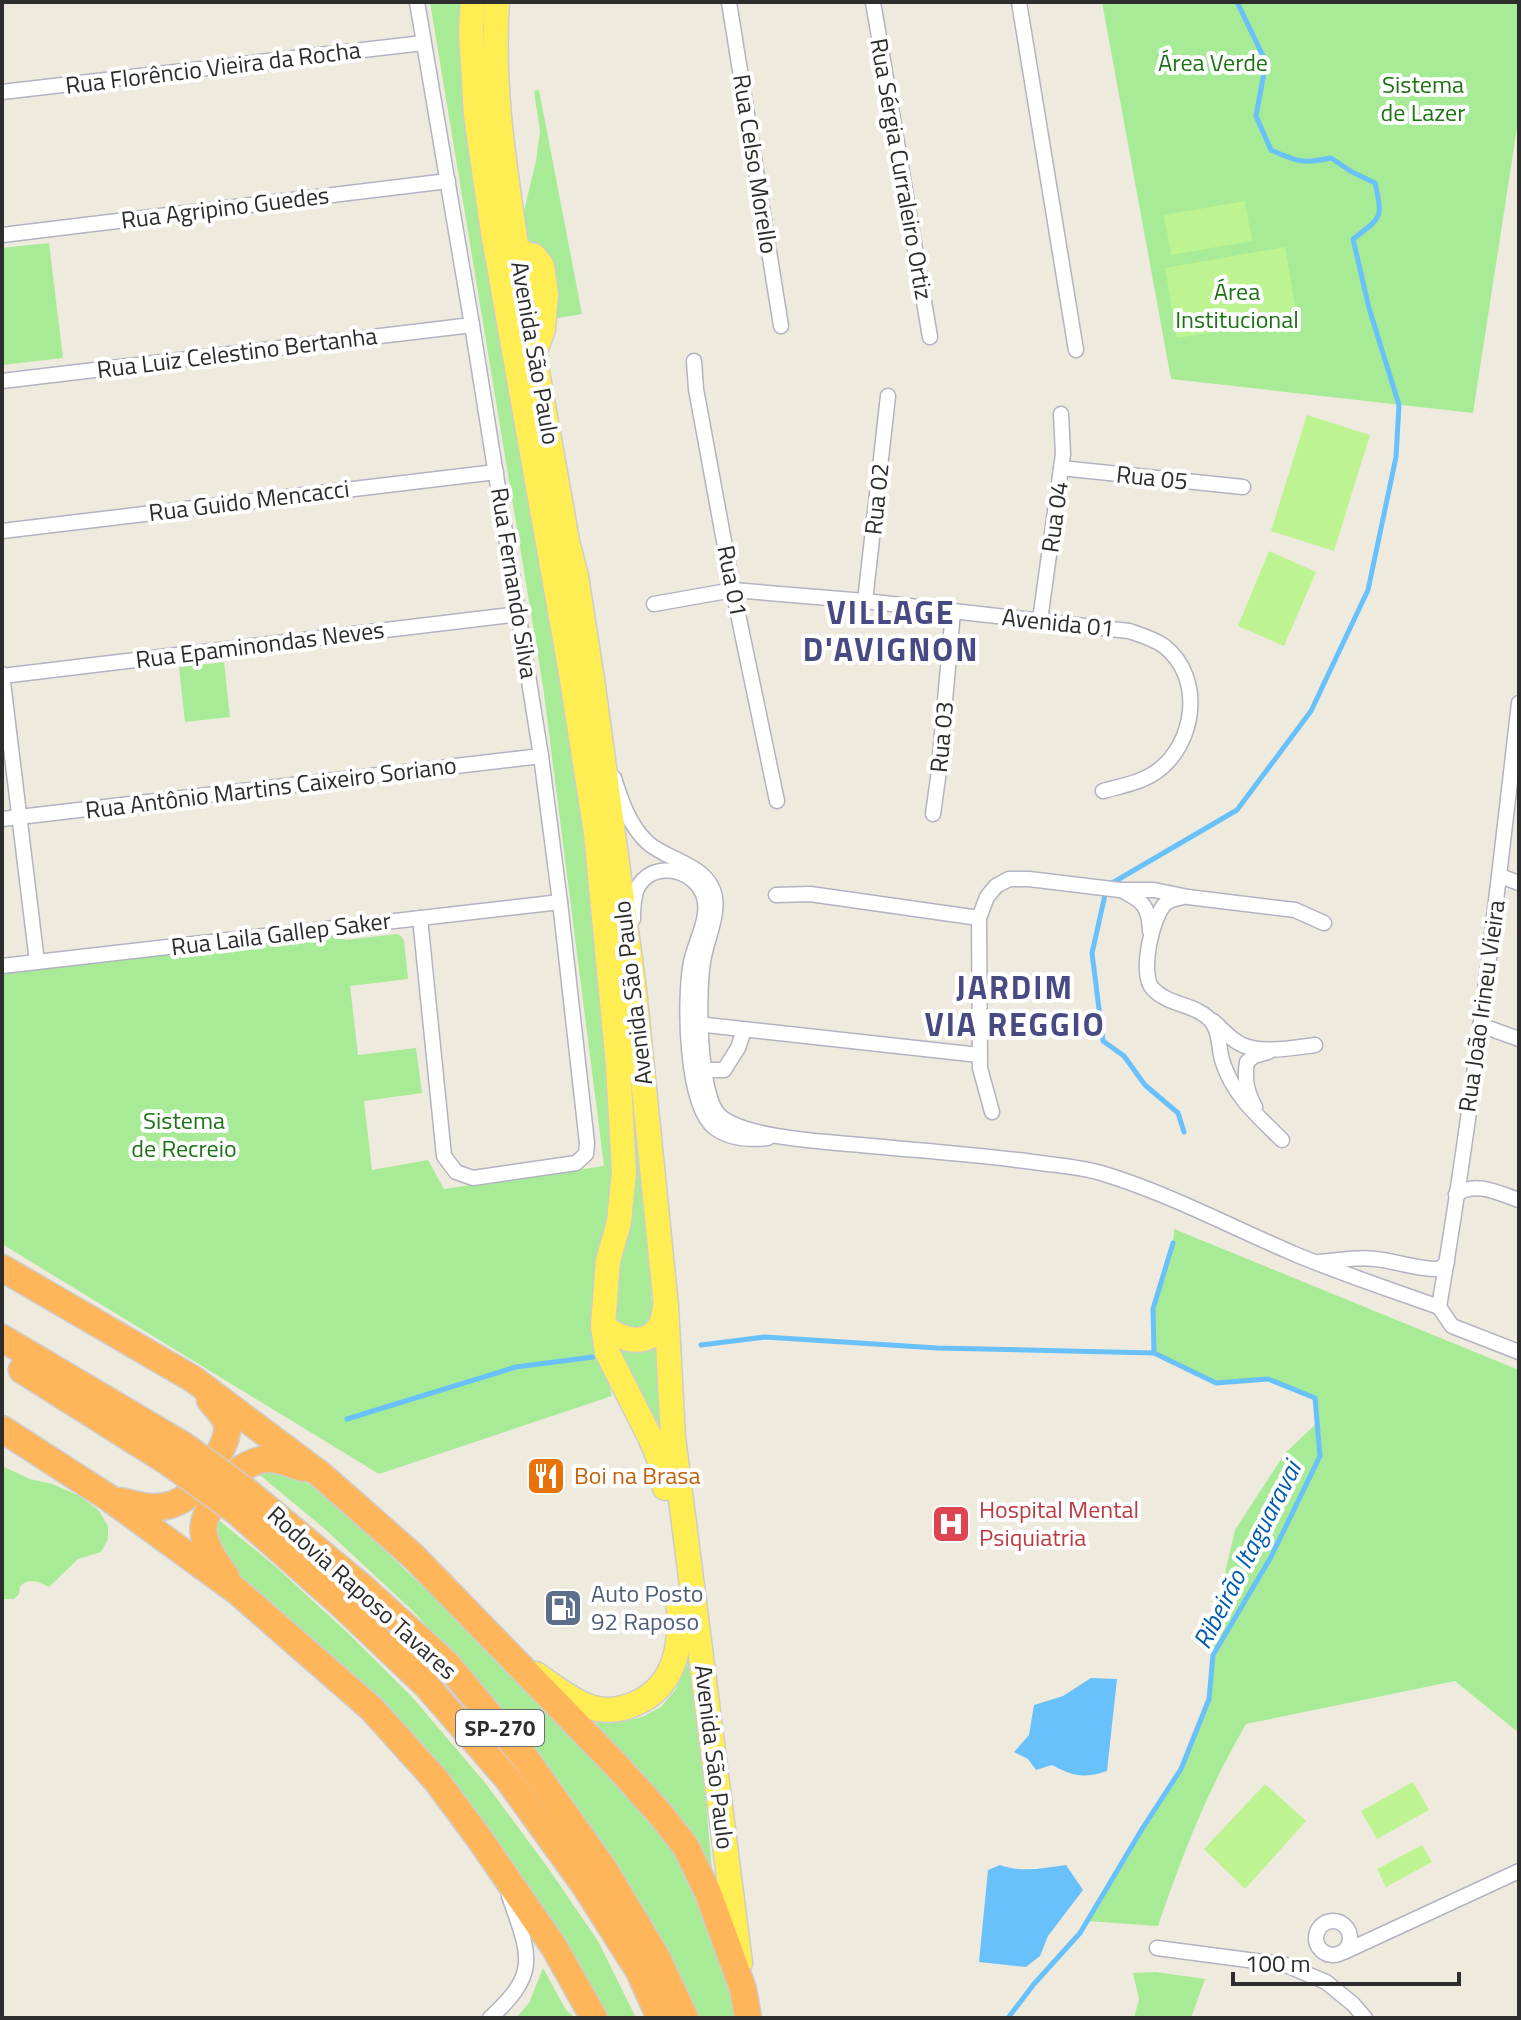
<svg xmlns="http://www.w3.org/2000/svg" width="1521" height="2020" font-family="'Titillium Web',sans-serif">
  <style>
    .green { fill: #a8eb96 }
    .pitch { fill: #bdf391 }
    .water { fill: #68c1fb }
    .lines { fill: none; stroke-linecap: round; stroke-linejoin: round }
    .stream { stroke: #68c1fb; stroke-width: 5 }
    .street-casing { stroke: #b2b3c2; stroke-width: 17 }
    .primary-casing { stroke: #cdcdcd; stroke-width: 27 }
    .highway-casing { stroke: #cdcdcd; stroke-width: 29 }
    .street { stroke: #fff; stroke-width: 14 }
    .primary { stroke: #ffed54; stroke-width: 24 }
    .highway { stroke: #ffb65a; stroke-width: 26 }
    .highway-bridge-casing { stroke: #cdcdcd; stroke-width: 29; stroke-linecap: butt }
    .highway-bridge { stroke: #ffb65a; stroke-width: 26 }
    .labels { text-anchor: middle; stroke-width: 8; stroke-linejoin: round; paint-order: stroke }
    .shield { fill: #fff; stroke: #6c6c6c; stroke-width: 2 }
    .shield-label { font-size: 22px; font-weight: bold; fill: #2d2d2d }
    .park-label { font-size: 24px; fill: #1b7313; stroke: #fff }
    .street-label { font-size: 24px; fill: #2d2d2d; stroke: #fff }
    .food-label { font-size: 24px; fill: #c56008; stroke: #fff; text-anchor: start }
    .health-label { font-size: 24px; fill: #be3a42; stroke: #fff; text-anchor: start }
    .service-label { font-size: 24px; fill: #4e5e75; stroke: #fff; text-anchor: start }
    .water-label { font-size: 26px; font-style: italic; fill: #005cae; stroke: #fff }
    .district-label { font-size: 32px; font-weight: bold; letter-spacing: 2px; fill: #484b83; stroke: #fff }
  </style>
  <rect width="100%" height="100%" fill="#efeade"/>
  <g class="green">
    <polygon points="430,2 461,2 461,35 582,792 616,1177 598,1341 612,1396 379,1474 2,1244 2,973 344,932 345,940 397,934 401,936 404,941 408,979 350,986 358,1055 416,1048 422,1093 364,1101 372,1170 428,1160 444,1189 604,1166 543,686"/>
    <polygon points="479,2 490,2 636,1105 653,1317 643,1332 616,1323 613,1309 632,1159 515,334"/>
    <polygon points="1102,2 1519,2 1519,115 1473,413 1171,379"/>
    <polygon points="539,90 582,314 539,321 522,230 524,211 536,161 540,131 534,91"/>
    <polygon points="49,243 63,358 2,365 2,248"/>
    <polygon points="224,662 230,717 185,722 179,667"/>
    <path d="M1174 1229 1519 1370V1733L1455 1681 1246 1724C1207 1791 1183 1853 1158 1926L1087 1921 1134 1841 1181 1769 1209 1699 1216 1611 1235 1530 1285 1453 1316 1424 1314 1398 1268 1379 1216 1383 1154 1353 1153 1309 1173 1243Z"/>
    <path d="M664 1337 713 1882 577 1717 597 1723 620 1722 642 1717 661 1707 676 1689 687 1665 690 1636 677 1511 616 1347C635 1357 649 1351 664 1337Z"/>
    <path d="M2 1466 30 1479 52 1484 80 1496 99 1511 108 1526V1539L101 1552 78 1559 49 1587C38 1582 30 1577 20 1586L19 1594 14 1599H2Z"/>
    <polygon points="266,1466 301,1478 335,1503 514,1673 670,1842 695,1886 721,1965 737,2018 696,2018 518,1732 415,1613 326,1530 255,1471"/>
    <polygon points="215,1517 275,1566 350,1635 413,1698 486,1784 546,1865 598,1941 636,2018 601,2018 502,1851 217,1558"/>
    <polygon points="543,1968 566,2010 575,2018 516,2018 529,2003"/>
    <polygon points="1156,1972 1205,1979 1191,2018 1134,2018 1139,1999 1133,1973"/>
  </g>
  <g class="pitch">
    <polygon points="1245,201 1252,241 1171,255 1164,215"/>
    <polygon points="1285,247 1297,318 1177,338 1165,268"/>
    <polygon points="1307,415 1370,435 1334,551 1271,531"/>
    <polygon points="1269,551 1316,572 1284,646 1238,626"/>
    <polygon points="1413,1782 1429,1810 1377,1839 1361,1811"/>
    <polygon points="1265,1784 1306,1821 1245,1889 1204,1849"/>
    <polygon points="1422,1845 1432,1862 1386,1887 1377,1869"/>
  </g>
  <g class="water">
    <path d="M1091 1678 1117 1679 1107 1771C1083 1779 1073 1776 1052 1765L1036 1770 1028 1759 1014 1752 1029 1735 1034 1705 1063 1696Z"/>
    <path d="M1000 1865C1022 1873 1043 1868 1066 1865L1083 1890 1048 1936 1040 1956 1026 1967 979 1962 988 1870Z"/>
  </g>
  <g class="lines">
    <g class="stream">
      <path d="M1184 1132 1178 1113 1145 1085 1124 1056 1103 1041 1092 953 1107 886 1237 810 1311 711 1368 590 1396 457 1399 405 1369 308 1353 239C1382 217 1383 219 1375 183L1352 172 1331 158C1303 164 1298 162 1271 150L1256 116 1266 62 1237 2"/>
      <polyline points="701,1345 765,1337 937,1348 1154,1353"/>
      <polyline points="347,1419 516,1367 593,1357"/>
      <polyline points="1008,2018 1034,1984 1080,1933 1142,1829 1181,1769 1209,1699 1213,1655 1271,1557 1320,1456 1315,1398 1268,1379 1216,1383 1154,1353 1153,1309 1173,1243"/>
    </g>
    <g class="street-casing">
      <g id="street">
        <polyline points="417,2 472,325 541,756 560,902 587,1143 586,1154 576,1163 473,1178 456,1172 444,1156 420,918"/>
        <polyline points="729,2 781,326"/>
        <polyline points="873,2 930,337"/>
        <polyline points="1019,2 1076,350"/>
        <polyline points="2,92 423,43"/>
        <polyline points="2,235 448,181"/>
        <polyline points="694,361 696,389 733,590 777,801"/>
        <polyline points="2,381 472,325"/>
        <polyline points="1061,468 1243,487"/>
        <polyline points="2,531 496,472"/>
        <polyline points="865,601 888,396"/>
        <path d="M654 604 733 590 865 601 1129 631C1141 635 1154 639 1164 646 1205 678 1195 745 1156 772 1140 783 1121 786 1103 791"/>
        <polyline points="1040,620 1063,454 1061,414"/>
        <polyline points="2,674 37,962"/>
        <polyline points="2,676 519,614"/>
        <path d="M614 778C621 800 629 825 647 842 667 861 709 864 715 897 718 918 706 941 703 962 698 991 698 1097 720 1116 745 1138 827 1142 861 1145 923 1151 986 1155 1048 1164 1065 1166 1084 1168 1101 1173 1168 1193 1233 1228 1297 1255 1343 1274 1391 1290 1439 1307"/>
        <polyline points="933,814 938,778 953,612"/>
        <polyline points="2,819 541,756"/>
        <polyline points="1500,876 1519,883"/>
        <path d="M1121 890C1143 901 1149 906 1150 931"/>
        <polyline points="776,895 810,894 979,918"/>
        <path d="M1183 897C1177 898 1171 899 1166 903 1152 915 1139 975 1153 989 1169 1006 1198 1004 1212 1022 1221 1034 1218 1049 1223 1063 1234 1096 1257 1115 1282 1140"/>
        <path d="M633 919C633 909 633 898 637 889 651 859 695 868 704 897 710 918 695 942 691 962 684 997 685 1106 715 1128 730 1139 750 1140 768 1138"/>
        <polyline points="2,966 560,902"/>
        <polyline points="695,1021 697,1024 979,1055"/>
        <path d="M1213 1021C1221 1028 1229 1037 1237 1042 1256 1055 1293 1048 1315 1045"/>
        <polyline points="1480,1025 1519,1039"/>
        <polyline points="698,1070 724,1070 738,1048 744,1030"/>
        <path d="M1255 1107C1247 1092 1244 1080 1247 1062L1254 1056 1268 1052"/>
        <polyline points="992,1112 980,1068 979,918 987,897 996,886 1009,879 1029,879 1120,890 1154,890 1188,897 1295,910 1324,923"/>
        <path d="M1456 1194C1477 1181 1498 1193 1519 1200"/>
        <path d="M1319 1262C1340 1260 1362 1256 1383 1260 1402 1263 1421 1270 1440 1269L1447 1262"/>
        <path d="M1439 1307C1473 1107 1496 905 1519 703"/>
        <polyline points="1439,1307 1452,1326 1519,1352"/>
        <circle cx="1333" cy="1938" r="17"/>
        <polyline points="1157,1948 1286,1965 1326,1982 1353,2004 1365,2018"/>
        <polyline points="1344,1952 1519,1871"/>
        <path d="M490 2018C541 1972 529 1954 509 1896"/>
      </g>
    </g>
    <g class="primary-casing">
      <g id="primary">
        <polyline points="473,2 471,31 476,115 493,232 571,673 596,833 618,1065 624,1172 619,1222 608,1261 603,1326 607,1352 650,1437 660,1461 665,1488"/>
        <path d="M497 2C491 83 504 165 516 245 531 344 550 442 567 541L576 576 593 686 634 989 666 1306 673 1437 740 1963"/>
        <polyline points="517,251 534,256 542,266 546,295 543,329 537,346"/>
        <path d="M603 1326C620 1339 645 1349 660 1326 663 1321 664 1313 665 1307"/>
        <path d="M536 1674C553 1686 571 1700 590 1707 602 1711 614 1711 626 1707 676 1692 683 1645 678 1600"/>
      </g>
    </g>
    <g class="highway-casing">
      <g id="highway">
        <polyline points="2,1268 193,1379 321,1475 414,1557 618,1767 661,1815 686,1847 708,1893 743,1989 748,2018"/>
        <polyline points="2,1338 183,1445"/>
        <polyline points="22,1370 168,1462"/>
        <polyline points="2,1429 109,1498 238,1592 371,1708 436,1780 479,1838 554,1947 594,2018"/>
        <polyline points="249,1493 362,1587 447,1664 526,1759 604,1869 657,1958 685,2018"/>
        <path d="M121 1501C137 1505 153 1510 170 1505 176 1503 183 1500 187 1496 201 1484 230 1444 227 1426 226 1416 216 1408 210 1400"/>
        <polyline points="236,1511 343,1606 427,1686 507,1778 585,1886 639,1971 660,2018"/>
        <path d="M226 1576C185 1523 206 1513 241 1469 266 1453 277 1459 303 1468"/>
      </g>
    </g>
    <use href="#street" class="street"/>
    <use href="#primary" class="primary"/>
    <use href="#highway" class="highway"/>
    <g class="highway-bridge-casing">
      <g id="highway-bridge">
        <polyline points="183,1445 249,1493"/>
        <polyline points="168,1462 236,1511"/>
      </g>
    </g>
    <use href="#highway-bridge" class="highway-bridge"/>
  </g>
  <defs>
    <g id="restaurant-square" transform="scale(2)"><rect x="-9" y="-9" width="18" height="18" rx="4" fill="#e8710a" stroke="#fff"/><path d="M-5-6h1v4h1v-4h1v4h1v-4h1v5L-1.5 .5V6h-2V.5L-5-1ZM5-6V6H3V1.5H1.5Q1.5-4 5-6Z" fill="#fff"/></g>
    <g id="hospital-square" transform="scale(2)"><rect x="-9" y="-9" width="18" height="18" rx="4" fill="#e0444e" stroke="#fff"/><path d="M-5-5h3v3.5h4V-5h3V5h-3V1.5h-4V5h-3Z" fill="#fff"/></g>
    <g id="fuel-square" transform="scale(2)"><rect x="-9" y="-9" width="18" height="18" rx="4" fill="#5c6f8a" stroke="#fff"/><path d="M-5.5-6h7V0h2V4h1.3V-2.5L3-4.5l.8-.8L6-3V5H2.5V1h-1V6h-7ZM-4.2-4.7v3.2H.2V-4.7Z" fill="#fff"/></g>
  </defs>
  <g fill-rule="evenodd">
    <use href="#restaurant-square" x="546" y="1476"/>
    <use href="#hospital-square" x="951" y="1524"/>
    <use href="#fuel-square" x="563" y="1608"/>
  </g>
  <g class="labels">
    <rect class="shield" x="456" y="1710" width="88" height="36" rx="6"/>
    <g class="shield-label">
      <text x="500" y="1736">SP-270</text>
    </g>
    <g class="park-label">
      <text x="1213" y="71">Área Verde</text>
      <text x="1423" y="93">Sistema<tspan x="1423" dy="28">de Lazer</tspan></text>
      <text x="1237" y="300">Área<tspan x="1237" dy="28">Institucional</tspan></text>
      <text x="184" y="1129">Sistema<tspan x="184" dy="28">de Recreio</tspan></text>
    </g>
    <g class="street-label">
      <text transform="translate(213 68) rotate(-7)" y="8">Rua Florêncio Vieira da Rocha</text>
      <text transform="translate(755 164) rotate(81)" y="8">Rua Celso Morello</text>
      <text transform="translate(901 169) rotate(80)" y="8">Rua Sérgia Curraleiro Ortiz</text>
      <text transform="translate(225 208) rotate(-7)" y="8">Rua Agripino Guedes</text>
      <text transform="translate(237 353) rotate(-7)" y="8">Rua Luiz Celestino Bertanha</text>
      <text transform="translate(535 353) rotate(80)" y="8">Avenida São Paulo</text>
      <text transform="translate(1152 478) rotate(6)" y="8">Rua 05</text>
      <text transform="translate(877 499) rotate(-84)" y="8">Rua 02</text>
      <text transform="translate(249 501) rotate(-7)" y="8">Rua Guido Mencacci</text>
      <text transform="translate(1055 517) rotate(-82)" y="8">Rua 04</text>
      <text transform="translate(732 581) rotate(79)" y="8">Rua 01</text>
      <text transform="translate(514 583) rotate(81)" y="8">Rua Fernando Silva</text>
      <text transform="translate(1058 623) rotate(6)" y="8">Avenida 01</text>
      <text transform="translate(260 645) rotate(-7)" y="8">Rua Epaminondas Neves</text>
      <text transform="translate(942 737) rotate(-85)" y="8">Rua 03</text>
      <text transform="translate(271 788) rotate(-7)" y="8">Rua Antônio Martins Caixeiro Soriano</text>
      <text transform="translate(281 934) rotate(-7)" y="8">Rua Laila Gallep Saker</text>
      <text transform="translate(633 993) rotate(-97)" y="8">Avenida São Paulo</text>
      <text transform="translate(1482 1006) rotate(-82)" y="8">Rua João Irineu Vieira</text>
      <text transform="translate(362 1593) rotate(42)" y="8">Rodovia Raposo Tavares</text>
      <text transform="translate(714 1757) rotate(83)" y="8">Avenida São Paulo</text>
    </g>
    <g class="food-label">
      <text x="574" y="1484">Boi na Brasa</text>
    </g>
    <g class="health-label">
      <text x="979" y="1518">Hospital Mental<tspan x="979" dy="28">Psiquiatria</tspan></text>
    </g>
    <g class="service-label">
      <text x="591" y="1602">Auto Posto<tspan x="591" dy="28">92 Raposo</tspan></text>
    </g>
    <g class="water-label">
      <text transform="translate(1247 1555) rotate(-63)" y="9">Ribeirão Itaguaravai</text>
    </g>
    <g class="district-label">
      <text x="891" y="624">VILLAGE<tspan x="891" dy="37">D'AVIGNON</tspan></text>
      <text x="1015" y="999">JARDIM<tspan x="1015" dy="37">VIA REGGIO</tspan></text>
    </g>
  </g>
  <rect width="1521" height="2020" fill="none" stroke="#2d2d2d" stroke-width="8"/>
  <path d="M1233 1972v12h226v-12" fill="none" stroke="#2d2d2d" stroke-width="4"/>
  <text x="1245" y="1972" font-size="24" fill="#2d2d2d" stroke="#ffffff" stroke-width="6" paint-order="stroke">100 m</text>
</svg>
